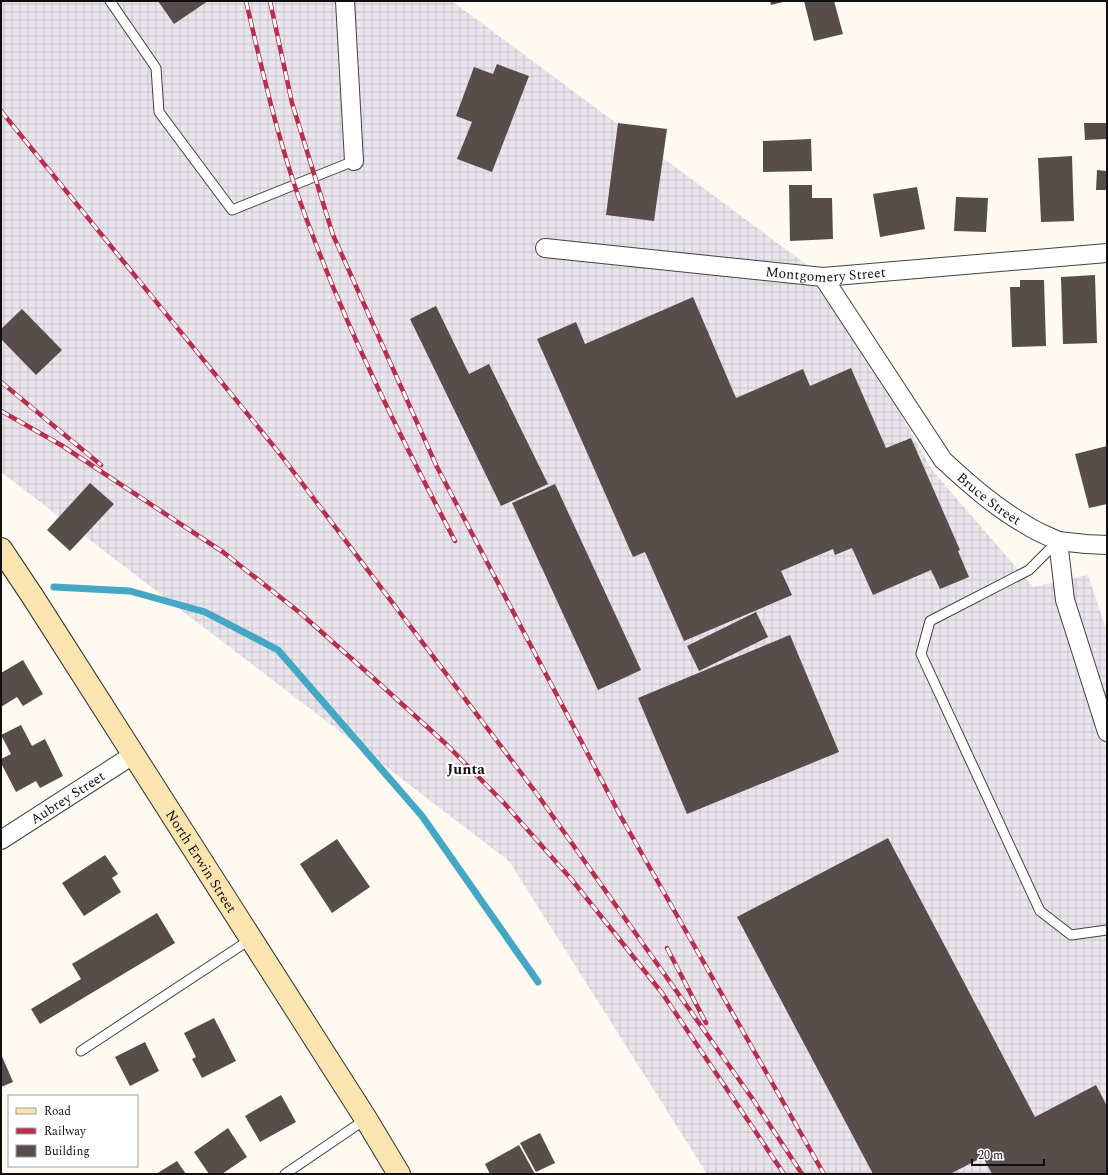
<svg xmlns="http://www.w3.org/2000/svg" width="1108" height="1175" font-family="Spectral,serif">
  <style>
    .industrial { fill: url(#industrial-grid) }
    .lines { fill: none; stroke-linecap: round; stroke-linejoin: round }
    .stream { stroke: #44a8c5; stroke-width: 7 }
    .building { fill: #574e4c }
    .lane-casing { stroke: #424242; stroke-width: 11 }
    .street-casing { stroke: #424242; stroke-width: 20 }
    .secondary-casing { stroke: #313131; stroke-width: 24 }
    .lane { stroke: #fff; stroke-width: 9 }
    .street { stroke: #fff; stroke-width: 18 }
    .secondary { stroke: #fae5b1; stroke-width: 22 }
    .rail-casing { stroke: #b62f4d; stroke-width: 4.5 }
    .rail { stroke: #fff; stroke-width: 3; stroke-dasharray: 9; stroke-linecap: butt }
    .labels { text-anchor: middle; stroke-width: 4; stroke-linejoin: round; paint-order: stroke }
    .street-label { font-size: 14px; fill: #0f0f0f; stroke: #fff }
    .neighbourhood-label { font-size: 15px; font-weight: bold; fill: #0f0f0f; stroke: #fff }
  </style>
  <defs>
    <pattern id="industrial-grid" width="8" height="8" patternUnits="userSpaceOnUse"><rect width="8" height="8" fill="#eae4ed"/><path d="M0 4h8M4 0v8" fill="none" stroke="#c8c2ca"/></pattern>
  </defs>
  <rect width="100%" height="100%" fill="#fef9f1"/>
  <polygon class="industrial" points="1,1 452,1 823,277 932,470 1033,587 1088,575 1107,632 1107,1174 707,1174 509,861 1,472"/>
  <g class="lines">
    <polyline class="stream" points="54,587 130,591 205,612 278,650 422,816 538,982"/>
  </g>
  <g class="building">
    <polygon points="158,1 208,1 174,24"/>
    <polygon points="770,1 783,1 783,2 771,5"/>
    <polygon points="804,1 834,1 843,34 814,41"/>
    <polygon points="497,64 529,76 492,172 457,159 472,122 456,116 474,67 493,74"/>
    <polygon points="618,123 667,129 654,221 606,215"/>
    <polygon points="1084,123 1107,123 1107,139 1085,140"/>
    <polygon points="811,139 812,171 763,172 763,141"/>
    <polygon points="1072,156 1074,221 1041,222 1038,158"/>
    <polygon points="1097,170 1107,171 1107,190 1096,190"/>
    <polygon points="789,185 812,185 812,198 832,198 833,239 790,241"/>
    <polygon points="917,187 925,229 880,237 873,194"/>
    <polygon points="956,197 988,198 986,232 954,231"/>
    <polygon points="1095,275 1097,343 1063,344 1061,277"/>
    <polygon points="1020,280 1044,280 1046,346 1012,347 1010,287 1020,287"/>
    <polygon points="693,297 736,398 803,369 810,386 851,368 886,448 911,438 960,550 958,551 969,577 940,589 931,570 873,595 852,548 835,555 833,549 781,571 792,595 684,641 645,552 633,557 537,339 576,322 585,344"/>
    <polygon points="436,306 469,374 489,364 548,484 501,506 410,319"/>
    <polygon points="22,309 62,350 36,375 1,339 1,329"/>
    <polygon points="1107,446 1107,504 1089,508 1075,454"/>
    <polygon points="90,483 114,504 70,551 47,530"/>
    <polygon points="555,484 641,670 598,690 512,503"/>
    <polygon points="756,612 768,637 699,671 687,646"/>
    <polygon points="790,635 839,752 687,814 638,698"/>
    <polygon points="23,660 43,694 23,706 17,697 1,707 1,673"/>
    <polygon points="21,725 32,746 45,739 63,776 40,788 36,781 16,792 1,763 1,759 11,754 1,735"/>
    <polygon points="888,838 1035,1117 1096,1085 1107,1106 1107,1174 992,1174 983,1157 950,1174 873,1174 737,917"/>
    <polygon points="337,839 370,887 332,913 300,864"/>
    <polygon points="105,855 118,874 112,878 121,892 84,916 62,883"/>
    <polygon points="157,913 175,943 40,1024 31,1009 81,979 72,964"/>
    <polygon points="214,1018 236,1061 202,1078 192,1059 196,1057 184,1033"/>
    <polygon points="145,1042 159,1071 130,1086 115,1057"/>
    <polygon points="1,1054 13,1082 1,1087"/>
    <polygon points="281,1095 296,1122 260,1142 245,1116"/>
    <polygon points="228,1128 247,1157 222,1174 209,1174 194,1152"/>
    <polygon points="540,1133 555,1163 536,1172 520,1143"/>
    <polygon points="519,1145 535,1174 490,1174 485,1164"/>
    <polygon points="177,1161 186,1174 156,1174"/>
  </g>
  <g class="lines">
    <g class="lane-casing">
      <g id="lane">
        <polyline points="110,1 156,68 159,112 232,210 354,161"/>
        <polyline points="1058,541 1029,570 930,621 921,654 1040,911 1071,935 1107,930"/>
        <polyline points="81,1051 251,939"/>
        <polyline points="285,1174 366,1119"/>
      </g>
    </g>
    <g class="street-casing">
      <g id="street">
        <polyline points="345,1 354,161"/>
        <path id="s1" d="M545 248 823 277 1107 253"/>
        <path id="s2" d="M823 277 943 460C969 484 996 508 1028 526 1037 532 1048 536 1058 541L1065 600 1107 732"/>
        <polyline points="1058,541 1086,544 1107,545"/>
        <path id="s3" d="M1 840 133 755"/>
      </g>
    </g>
    <g class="secondary-casing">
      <g id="secondary">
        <path id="s4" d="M1 549 33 597 366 1119 399 1174"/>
      </g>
    </g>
    <use href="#lane" class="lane"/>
    <use href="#street" class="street"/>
    <use href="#secondary" class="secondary"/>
    <g class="rail-casing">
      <g id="rail">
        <path d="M246 1C264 79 282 157 311 231 351 338 402 440 455 541"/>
        <polyline points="270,1 292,103 333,235 437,467 621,817 824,1174"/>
        <polyline points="1,111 280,454 537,794 752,1098 802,1174"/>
        <polyline points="1,382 101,465"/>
        <polyline points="1,411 61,445 223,552 299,612 370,675 446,744 504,803 572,880 620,940 662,993 784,1174"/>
        <polyline points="667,948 706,1023"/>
      </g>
    </g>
    <use href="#rail" class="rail"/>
  </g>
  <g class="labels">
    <g class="street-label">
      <text dy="5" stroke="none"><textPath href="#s1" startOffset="282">Montgomery Street</textPath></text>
      <text dy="5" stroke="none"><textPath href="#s2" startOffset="279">Bruce Street</textPath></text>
      <text dy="5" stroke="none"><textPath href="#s3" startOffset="79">Aubrey Street</textPath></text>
      <text dy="5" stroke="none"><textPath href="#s4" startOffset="371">North Erwin Street</textPath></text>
    </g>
    <g class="neighbourhood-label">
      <text x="466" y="774">Junta</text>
    </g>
  </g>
  <rect width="1108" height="1175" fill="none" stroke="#0f0f0f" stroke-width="4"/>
  <rect x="8" y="1095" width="130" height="72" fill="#ffffff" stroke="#9f9f9f"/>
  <rect x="16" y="1108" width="20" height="6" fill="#fae5b1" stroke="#9f9f9f"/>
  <text x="44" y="1115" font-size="12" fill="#0f0f0f">Road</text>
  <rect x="16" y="1128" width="20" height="6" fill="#b62f4d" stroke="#9f9f9f"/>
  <text x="44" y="1135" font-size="12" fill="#0f0f0f">Railway</text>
  <rect x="16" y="1145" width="20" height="12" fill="#574e4c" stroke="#9f9f9f"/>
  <text x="44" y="1155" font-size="12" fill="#0f0f0f">Building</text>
  <path d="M972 1159v6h72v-6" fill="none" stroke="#0f0f0f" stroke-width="2"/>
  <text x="978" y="1159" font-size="12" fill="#0f0f0f" stroke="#ffffff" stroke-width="3" paint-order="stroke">20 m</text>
</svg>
